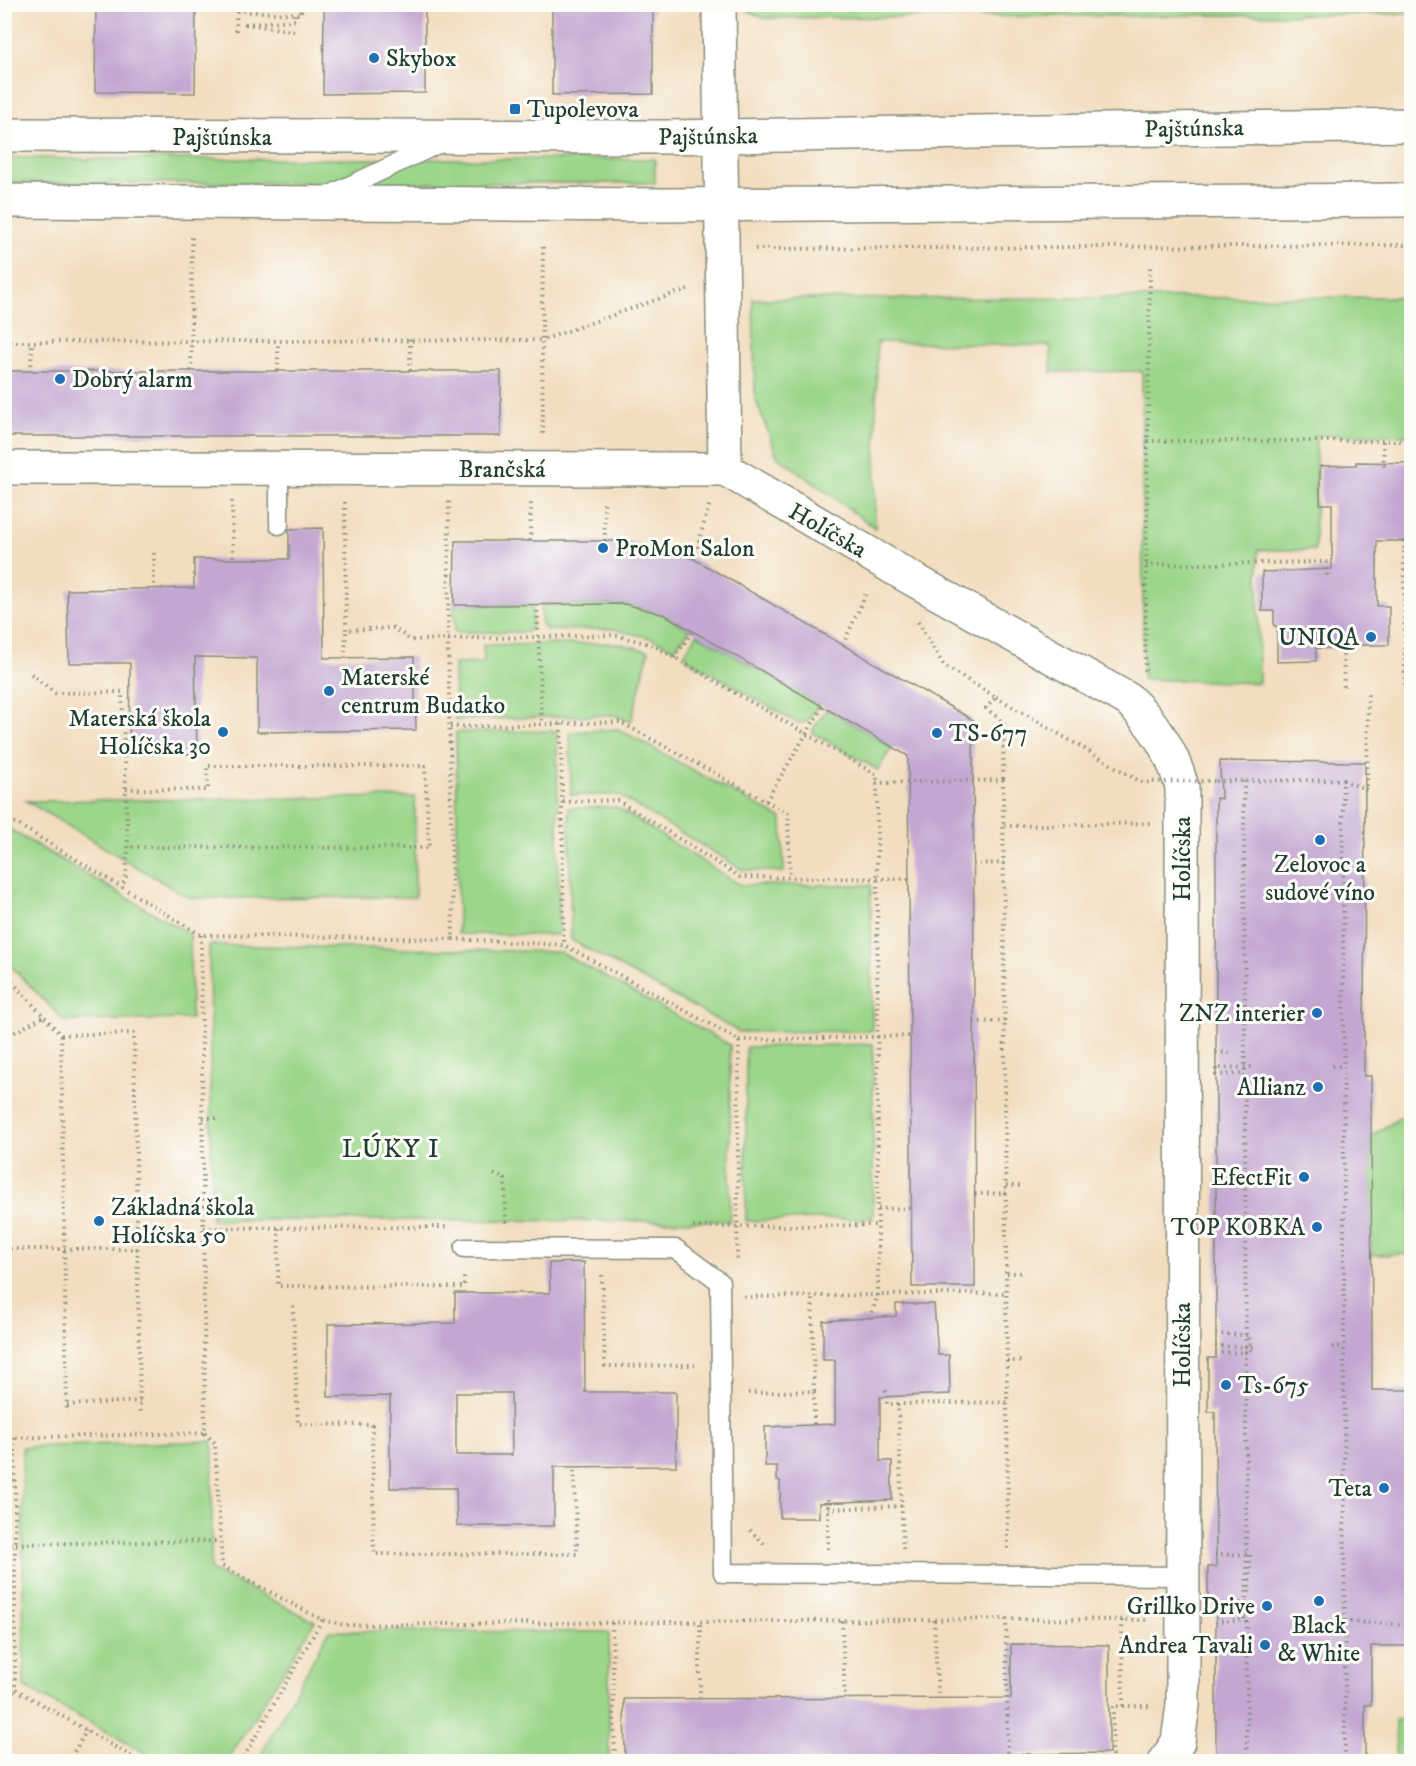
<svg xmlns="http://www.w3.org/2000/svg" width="1416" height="1766" font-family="'IM FELL DW Pica',serif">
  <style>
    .green { fill: #9bd68a; stroke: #5d8a5f; stroke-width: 1.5 }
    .building { fill: #c3a7d2; fill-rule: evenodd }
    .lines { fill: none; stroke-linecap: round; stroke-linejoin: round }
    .service-casing { stroke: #888d7a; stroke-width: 21 }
    .minor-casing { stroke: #888d7a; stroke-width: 36 }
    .secondary-casing { stroke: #888d7a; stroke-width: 36 }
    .path { stroke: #888d7a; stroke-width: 4; stroke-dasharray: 1.5 4.5; stroke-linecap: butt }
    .service { stroke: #fff; stroke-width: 18 }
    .minor { stroke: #fff; stroke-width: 33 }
    .secondary { stroke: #fff; stroke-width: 33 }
    .path-bridge { stroke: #888d7a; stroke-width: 4; stroke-dasharray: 1.5 4.5; stroke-linecap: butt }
    .poi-dot { fill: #1f6fb2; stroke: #fdfcf7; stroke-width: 2 }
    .labels { text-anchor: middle; stroke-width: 6; stroke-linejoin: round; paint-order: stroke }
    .poi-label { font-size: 24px; fill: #1f3d34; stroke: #fdfcf7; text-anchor: end }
    .street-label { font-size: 24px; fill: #1f3d34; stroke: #fdfcf7 }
    .neighbourhood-label { font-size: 26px; letter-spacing: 1.5px; fill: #1f3d34; stroke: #fdfcf7 }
  </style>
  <rect width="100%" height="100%" fill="#fdfcf7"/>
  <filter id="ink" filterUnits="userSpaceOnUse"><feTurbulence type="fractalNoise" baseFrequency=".0167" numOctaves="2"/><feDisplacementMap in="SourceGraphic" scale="12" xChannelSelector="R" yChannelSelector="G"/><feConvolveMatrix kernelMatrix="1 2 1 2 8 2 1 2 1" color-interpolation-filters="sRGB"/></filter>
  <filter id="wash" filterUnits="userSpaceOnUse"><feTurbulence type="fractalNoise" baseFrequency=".008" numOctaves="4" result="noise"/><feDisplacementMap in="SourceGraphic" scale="24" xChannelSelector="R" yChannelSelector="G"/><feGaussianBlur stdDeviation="1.35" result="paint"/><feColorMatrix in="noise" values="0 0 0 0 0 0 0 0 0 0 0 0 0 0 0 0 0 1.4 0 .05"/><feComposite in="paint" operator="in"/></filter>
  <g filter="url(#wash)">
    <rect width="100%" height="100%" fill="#f2ddbf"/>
    <g class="green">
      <polygon points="1411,4 1411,14 763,18 742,8 741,5"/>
      <polygon points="5,157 80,159 655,159 655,183 49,183 5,182"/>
      <polygon points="1411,297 1411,435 1316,435 1315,550 1258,550 1259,683 1143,679 1142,371 1051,372 1051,346 877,342 875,528 777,456 755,398 753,299"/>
      <polygon points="625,604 665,615 690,630 674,649 654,639 613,629 547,630 542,626 541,605"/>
      <polygon points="454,605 532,605 532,628 527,632 455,632"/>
      <polygon points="697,634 819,704 807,722 797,723 686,658 686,651"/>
      <polygon points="617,643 649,651 631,722 614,715 455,720 454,664 484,663 483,645"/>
      <polygon points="827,709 892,747 878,770 813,733 813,729"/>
      <polygon points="618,729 782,819 784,872 743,870 618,795 571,795 570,732"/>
      <polygon points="557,731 559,935 458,934 456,732"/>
      <polygon points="415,797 415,897 189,898 26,801"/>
      <polygon points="616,807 740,885 871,885 872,1031 739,1032 571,940 569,808"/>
      <polygon points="5,827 190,934 191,1019 64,1021 5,960"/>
      <polygon points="209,945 560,952 730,1045 730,1221 212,1220"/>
      <polygon points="873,1044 873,1218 746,1221 746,1047"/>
      <polygon points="1407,1113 1411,1113 1411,1254 1371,1255 1371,1136"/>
      <polygon points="213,1441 211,1570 315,1621 227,1761 160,1761 24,1687 22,1447"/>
      <polygon points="329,1631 609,1632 609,1761 257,1761"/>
      <polygon points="1395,1720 1411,1720 1411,1761 1396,1761"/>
    </g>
    <g id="blocks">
      <g class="building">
        <polygon points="96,4 196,4 195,93 95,92"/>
        <polygon points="324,4 425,4 425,93 323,94"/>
        <polygon points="552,4 653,4 653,94 552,95"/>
        <rect x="4" y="371" width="497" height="65"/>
        <polygon points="1356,462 1412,463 1410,541 1377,541 1377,606 1389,606 1389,645 1352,645 1352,649 1316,648 1316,661 1277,662 1277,626 1274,626 1274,611 1262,611 1262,572 1332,569 1332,504 1320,504 1320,466 1356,465"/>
        <polygon points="323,528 324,658 414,657 416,730 257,732 257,658 195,657 197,754 129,754 130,663 69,663 67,590 194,588 194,559 289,559 289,529"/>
        <polygon points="455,541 627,541 694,559 973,720 975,1287 912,1287 908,756 665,615 625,604 454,605"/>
        <polygon points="1220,761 1365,762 1364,1076 1371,1076 1372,1390 1412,1390 1412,1646 1371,1646 1371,1705 1365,1705 1365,1761 1216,1761 1216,1599 1208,1599 1208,1567 1216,1567 1215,1412 1208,1412 1208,1358 1216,1358 1216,798 1221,799"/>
        <path d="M584 1262 585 1392H676V1466L554 1467V1526H457L456 1488H390V1396L328 1397V1324L455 1323V1293H550L549 1263ZM456 1393H511L512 1455H456Z"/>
        <polygon points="896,1304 934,1304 938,1355 949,1355 950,1394 880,1397 880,1461 892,1461 892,1500 819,1503 819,1518 780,1518 780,1481 777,1480 777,1466 765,1466 765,1427 835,1424 835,1360 823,1360 823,1321 896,1316"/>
        <polygon points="1011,1644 1109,1645 1109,1753 1002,1754 1002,1761 638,1761 638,1757 625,1757 624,1699 1011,1698"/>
      </g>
    </g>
  </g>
  <g filter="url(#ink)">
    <use href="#blocks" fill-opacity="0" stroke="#888d7a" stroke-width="1.5"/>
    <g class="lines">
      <g class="service-casing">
        <g id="service">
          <polyline points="328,196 442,142"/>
          <polyline points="279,525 279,469"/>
          <polyline points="464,1248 676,1249 720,1282 723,1573 1182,1576"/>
        </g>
      </g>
      <g class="minor-casing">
        <g id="minor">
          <polyline points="719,4 725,469"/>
          <polyline points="4,468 725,469"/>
          <path d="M725 469 909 577 1129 700C1156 726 1172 752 1182 787L1183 1705 1178 1742 1165 1762"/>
        </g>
      </g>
      <g class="secondary-casing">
        <g id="secondary">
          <polyline points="4,135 666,137 1412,125"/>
          <polyline points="4,201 666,205 1412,200"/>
        </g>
      </g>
      <g class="path">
        <polyline points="289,4 289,5"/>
        <polyline points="210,5 210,4"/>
        <polyline points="314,6 314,4"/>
        <polyline points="237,11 301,14 301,4"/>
        <polyline points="236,31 237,4"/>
        <polyline points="294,31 246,24 295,20 295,14"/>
        <polyline points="543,247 542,340 690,288"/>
        <polyline points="755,249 1412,245"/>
        <polyline points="410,339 410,371"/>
        <polyline points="4,342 542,340 543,437"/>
        <polyline points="31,371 32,342"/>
        <polyline points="191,371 192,236"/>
        <polyline points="278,371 278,342"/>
        <polyline points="1147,441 1412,441"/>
        <polyline points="1383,441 1384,470"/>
        <polyline points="232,501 233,559"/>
        <polyline points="345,502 346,630 393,628 411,640 614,635 653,645 877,775 878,1295 870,1318"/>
        <polyline points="604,503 605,541"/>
        <polyline points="530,541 531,501"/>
        <polyline points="1404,541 1404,551"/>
        <polyline points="154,553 154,589"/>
        <polyline points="694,559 710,502"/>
        <polyline points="1146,565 1326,562 1327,576"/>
        <polyline points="537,605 542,724"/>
        <polyline points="918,622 944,666 996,697 986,708 1004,723 1003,780"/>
        <polyline points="843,645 867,591"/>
        <polyline points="1343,649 1344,691"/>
        <polyline points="345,658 346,630"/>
        <polyline points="674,658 693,631"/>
        <polyline points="1145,671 1150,265"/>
        <polyline points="31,674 55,693 122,692 128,847 126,876 122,888"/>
        <polyline points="1405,691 1404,551 1412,551"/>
        <polyline points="561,724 564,945"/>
        <polyline points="450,727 620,722 788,813 790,878"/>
        <polyline points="1343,780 1367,790 1368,691"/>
        <polyline points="1216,781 1343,780 1345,1762"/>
        <polyline points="1244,781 1247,1762"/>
        <polyline points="876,783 1003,780 1008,1549"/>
        <polyline points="126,789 208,790 207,766 425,766 429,848 128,847"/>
        <polyline points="766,801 823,706"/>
        <polyline points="563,802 617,800 740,877 909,879"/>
        <polyline points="4,816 201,935 453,939 448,638 449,500"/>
        <polyline points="1004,826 1150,823"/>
        <polyline points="973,864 1004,863"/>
        <polyline points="201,935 205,1433 215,1443 222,1566 322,1620 346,1625 1006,1619 1150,1620"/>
        <polyline points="453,939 564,945 739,1040 737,1263"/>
        <polyline points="4,973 61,1035 67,1413"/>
        <polyline points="974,1022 1005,1021"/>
        <polyline points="61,1035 134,1033 140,1415"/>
        <polyline points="4,1038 44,1016"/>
        <polyline points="739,1040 910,1036"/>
        <polyline points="1216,1052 1234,1053"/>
        <polyline points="1332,1066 1344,1066"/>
        <polyline points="1241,1074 1216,1075 1216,1068 1253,1067"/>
        <polyline points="203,1118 219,1118"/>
        <polyline points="494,1174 505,1179 506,1224"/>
        <polyline points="1006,1186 1021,1186"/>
        <polyline points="975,1194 1006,1193"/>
        <polyline points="878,1209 912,1208"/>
        <polyline points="693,1227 878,1225"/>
        <polyline points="204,1228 448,1227"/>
        <polyline points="279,1228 278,1286 464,1287 464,1274"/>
        <polyline points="4,1249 137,1249"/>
        <polyline points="1007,1273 1022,1273"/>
        <polyline points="602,1275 605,1366 695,1365"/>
        <polyline points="744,1297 1007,1293"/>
        <polyline points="293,1306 298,1424 372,1425 374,1554 577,1554 574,1471"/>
        <polyline points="1215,1346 1253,1347"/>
        <polyline points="1332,1347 1344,1347"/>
        <polyline points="1215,1353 1250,1352 1249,1335 1216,1334"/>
        <polyline points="1007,1361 1022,1361"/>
        <polyline points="886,1390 887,1404 898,1404"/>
        <polyline points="748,1393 814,1391 812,1296"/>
        <polyline points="67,1405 140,1401"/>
        <polyline points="814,1424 814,1391"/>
        <polyline points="4,1438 205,1433"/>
        <polyline points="15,1438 15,1689 141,1762"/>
        <polyline points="4,1483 15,1482"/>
        <polyline points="828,1509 901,1506"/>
        <polyline points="750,1530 766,1546"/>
        <polyline points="4,1544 220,1541"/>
        <polyline points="828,1549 828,1496"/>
        <polyline points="903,1549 898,1404 1008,1402"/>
        <polyline points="1215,1555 1250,1554 1249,1593"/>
        <polyline points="1216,1604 1247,1603"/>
        <polyline points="1215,1610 1244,1609"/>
        <polyline points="4,1614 15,1614"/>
        <polyline points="1006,1619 1008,1762"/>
        <polyline points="934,1620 938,1698"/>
        <polyline points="842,1621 845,1698"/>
        <polyline points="1215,1621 1244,1620 1246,1603"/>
        <polyline points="1332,1621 1412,1625"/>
        <polyline points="612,1623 615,1762"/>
        <polyline points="700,1698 700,1622"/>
        <polyline points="1123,1706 1149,1706"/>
        <polyline points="4,1708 15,1689"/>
        <polyline points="68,1762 87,1730"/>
        <polyline points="241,1762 322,1620"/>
        <polyline points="1112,1762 1113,1706 1123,1706 1122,1620"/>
      </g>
      <use href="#service" class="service"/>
      <use href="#minor" class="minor"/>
      <use href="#secondary" class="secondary"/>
      <g class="path-bridge">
        <polyline points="210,5 314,6"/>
        <polyline points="996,697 1141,782 1216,781"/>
      </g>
    </g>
  </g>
  <g class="poi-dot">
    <circle cx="374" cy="58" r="6"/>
    <rect x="509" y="103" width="12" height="12" rx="3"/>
    <circle cx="60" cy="379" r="6"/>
    <circle cx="603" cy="548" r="6"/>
    <circle cx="1371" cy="637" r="6"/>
    <circle cx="329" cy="691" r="6"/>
    <circle cx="223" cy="732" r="6"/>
    <circle cx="937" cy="733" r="6"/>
    <circle cx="1320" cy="840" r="6"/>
    <circle cx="1317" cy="1013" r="6"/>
    <circle cx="1318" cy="1087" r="6"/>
    <circle cx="1304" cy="1177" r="6"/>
    <circle cx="99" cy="1221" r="6"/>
    <circle cx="1317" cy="1227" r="6"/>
    <circle cx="1226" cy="1385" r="6"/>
    <circle cx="1384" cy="1488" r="6"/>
    <circle cx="1319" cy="1601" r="6"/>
    <circle cx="1267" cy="1606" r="6"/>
    <circle cx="1265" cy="1645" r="6"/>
  </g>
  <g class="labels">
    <g class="poi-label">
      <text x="386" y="66" text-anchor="start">Skybox</text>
      <text x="527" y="117" text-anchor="start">Tupolevova</text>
      <text x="72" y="387" text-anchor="start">Dobrý alarm</text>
      <text x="615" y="556" text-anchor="start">ProMon Salon</text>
      <text x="1359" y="645">UNIQA</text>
      <text x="341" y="685" text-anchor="start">Materské<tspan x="341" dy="28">centrum Budatko</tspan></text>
      <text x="211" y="726">Materská škola<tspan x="211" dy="28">Holíčska 30</tspan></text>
      <text x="949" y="741" text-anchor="start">TS-677</text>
      <text x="1320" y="872" text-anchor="middle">Zelovoc a<tspan x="1320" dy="28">sudové víno</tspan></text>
      <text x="1305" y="1021">ZNZ interier</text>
      <text x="1306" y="1095">Allianz</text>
      <text x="1292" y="1185">EfectFit</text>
      <text x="111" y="1215" text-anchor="start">Základná škola<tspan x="111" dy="28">Holíčska 50</tspan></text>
      <text x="1305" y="1235">TOP KOBKA</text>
      <text x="1238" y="1393" text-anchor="start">Ts-675</text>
      <text x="1372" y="1496">Teta</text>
      <text x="1255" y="1614">Grillko Drive</text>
      <text x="1319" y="1633" text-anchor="middle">Black<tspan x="1319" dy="28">&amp; White</tspan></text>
      <text x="1253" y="1653">Andrea Tavali</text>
    </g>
    <g class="street-label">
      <text transform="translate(1194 128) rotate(-1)" y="8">Pajštúnska</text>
      <text transform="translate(708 136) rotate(-1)" y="8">Pajštúnska</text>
      <text x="222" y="145">Pajštúnska</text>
      <text x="502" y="477">Brančská</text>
      <text transform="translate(828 530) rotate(30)" y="8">Holíčska</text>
      <text transform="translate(1182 859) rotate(-90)" y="8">Holíčska</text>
      <text transform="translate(1182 1345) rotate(-90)" y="8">Holíčska</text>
    </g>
    <g class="neighbourhood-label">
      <text x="391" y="1157">LÚKY I</text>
    </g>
  </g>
  <rect width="1416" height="1766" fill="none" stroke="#fdfcf7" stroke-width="24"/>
</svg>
